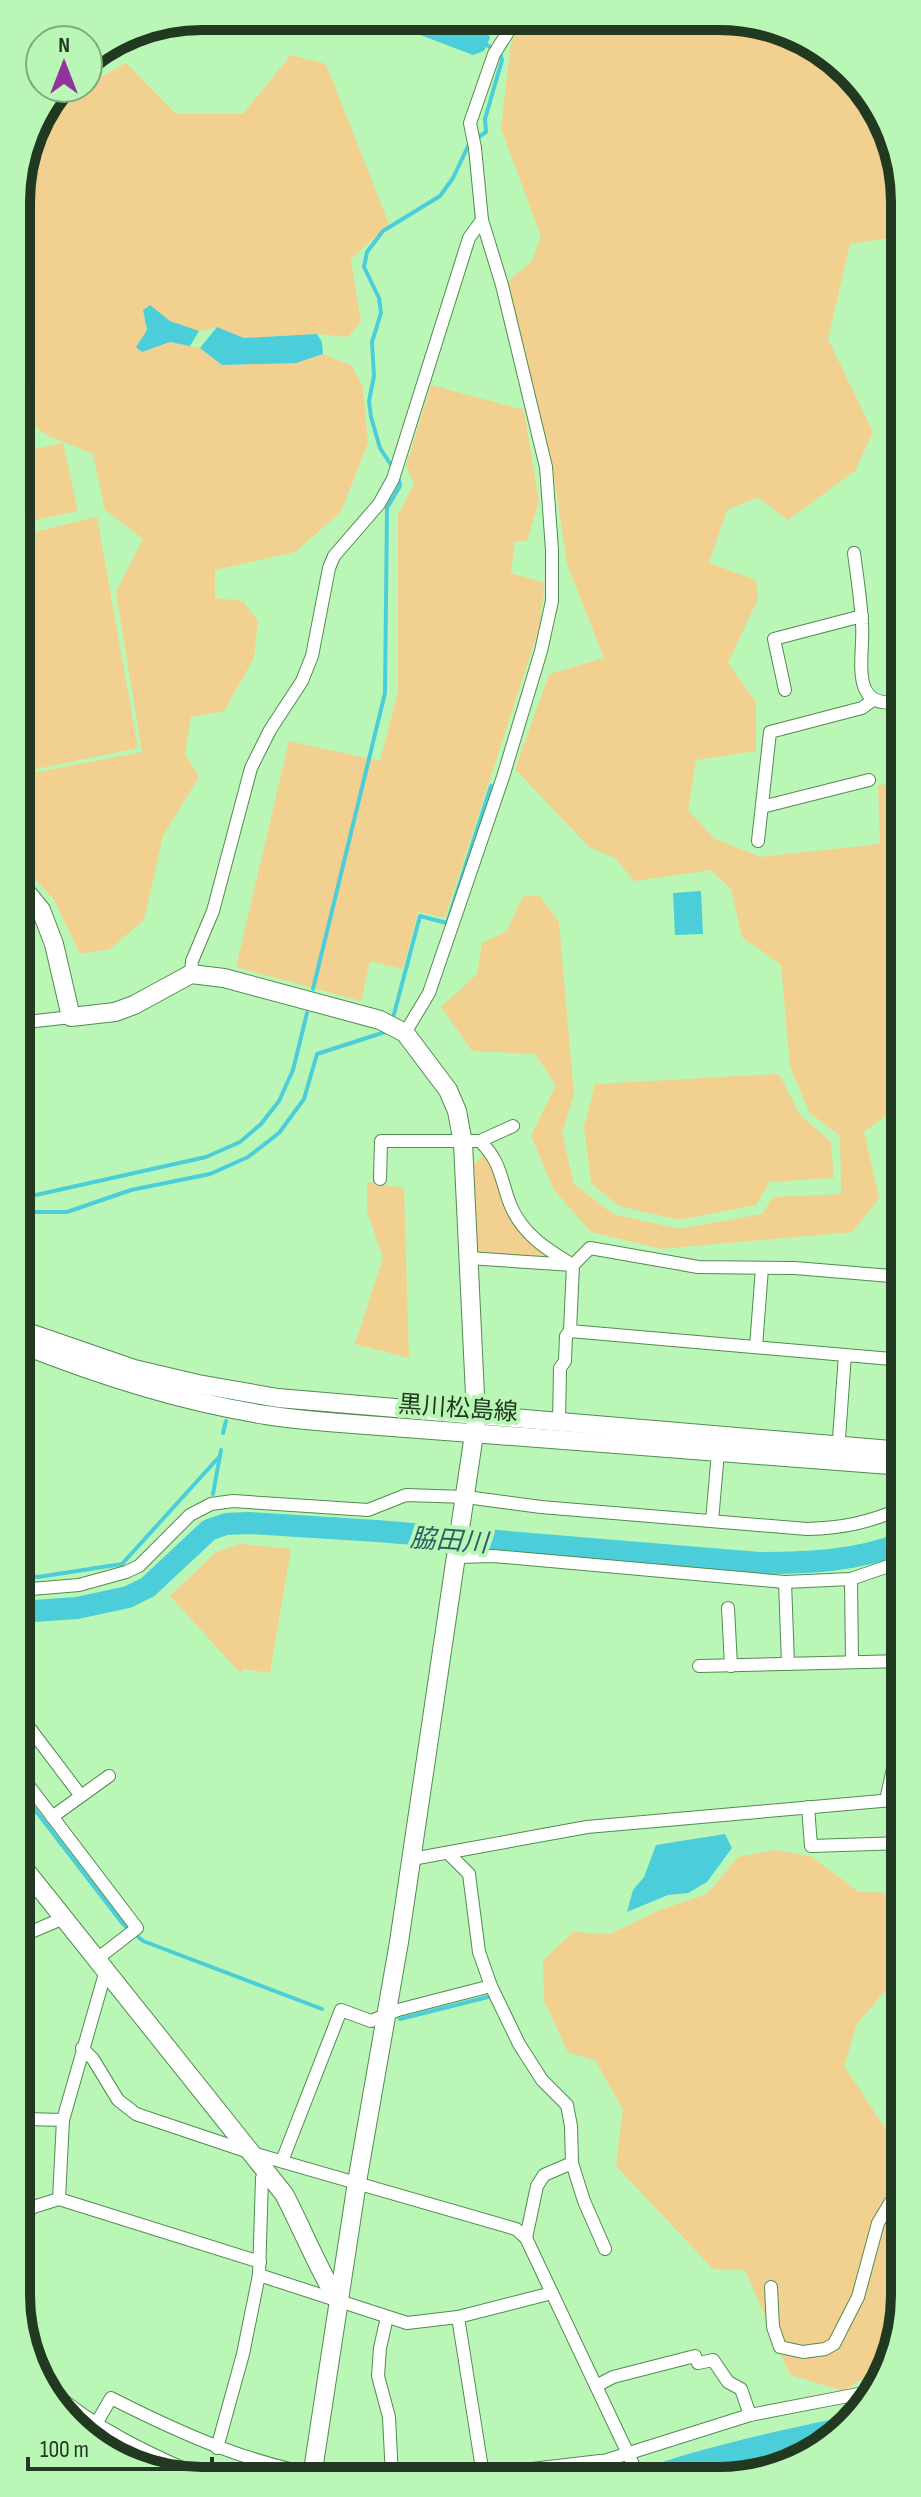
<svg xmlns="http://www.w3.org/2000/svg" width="921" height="2497" font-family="'Sofia Sans Condensed','Noto Sans JP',sans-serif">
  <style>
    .green { fill: #f2d190 }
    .water { fill: #4bced9 }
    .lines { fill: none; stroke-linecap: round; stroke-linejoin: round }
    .stream { stroke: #4bced9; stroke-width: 4 }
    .river { stroke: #4bced9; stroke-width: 22 }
    .street-casing { stroke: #528b50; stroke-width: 14 }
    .secondary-casing { stroke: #528b50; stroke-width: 20 }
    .street { stroke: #fff; stroke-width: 12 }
    .secondary { stroke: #fff; stroke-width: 18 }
    .labels { text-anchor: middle; stroke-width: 8; stroke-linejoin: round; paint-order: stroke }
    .street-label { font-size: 24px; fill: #213920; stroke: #baf7b7 }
    .water-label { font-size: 26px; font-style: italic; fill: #2b6065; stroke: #baf7b7 }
    .rim { fill: none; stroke: #213920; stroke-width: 10 }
  </style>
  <rect width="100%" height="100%" fill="#baf7b7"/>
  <g class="green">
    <polygon points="523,18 756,20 850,70 901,165 901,236 850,244 828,339 873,432 855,471 788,520 758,497 727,510 709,563 756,580 758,599 728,663 756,702 756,751 696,760 688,810 715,839 760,857 880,844 878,786 902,779 903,1103 864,1132 879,1199 852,1232 661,1249 591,1232 554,1190 531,1136 556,1085 535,1054 472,1051 441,1007 477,974 482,943 507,931 522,897 539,895 559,922 574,1095 562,1133 574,1184 613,1214 678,1229 762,1214 773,1197 841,1194 840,1136 810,1113 790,1067 781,965 742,937 731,889 711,870 634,881 615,858 589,847 515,769 549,674 604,658 567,564 552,463 507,282 532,261 541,237 501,128 511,43"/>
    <polygon points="291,55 326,64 389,224 351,259 361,322 348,337 317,334 244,338 217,327 199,331 170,321 149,305 143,310 147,330 142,352 170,342 200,348 222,365 296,363 323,354 352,366 363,387 368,443 341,512 295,552 215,570 215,598 243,601 258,621 254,658 224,711 191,717 185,754 199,777 163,836 144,920 110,949 80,954 54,900 17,859 17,776 142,752 116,592 143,539 105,510 93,454 49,436 17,415 16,190 35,120 45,108 80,88 88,88 88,84 126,63 176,114 243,114"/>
    <polygon points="431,385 524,410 539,501 527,541 515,541 511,573 545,583 539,628 445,918 418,912 403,969 370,961 361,1001 236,967 289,741 380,761 398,692 398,515 414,483 406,466"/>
    <polygon points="63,443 78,511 20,523 17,506 17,453"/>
    <polygon points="97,517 138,748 17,773 17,536"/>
    <polygon points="779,1074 800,1115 831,1142 834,1178 770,1182 756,1205 679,1220 619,1206 591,1183 584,1127 595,1084"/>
    <polygon points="484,1155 491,1157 523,1234 549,1259 478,1252 473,1165"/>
    <polygon points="367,1182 404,1188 409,1358 355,1344 383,1258 367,1211"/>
    <polygon points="240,1544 291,1549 270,1673 244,1669 240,1673 170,1596 216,1552"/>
    <polygon points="775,1850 811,1856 859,1892 904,1893 904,1981 893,1981 857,2024 844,2066 897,2146 904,2151 905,2241 893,2302 901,2314 879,2369 843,2391 790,2375 745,2270 713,2269 616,2166 623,2110 596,2061 568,2052 544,2001 543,1961 573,1932 610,1934 660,1910 707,1894 738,1857"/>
  </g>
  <g class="water">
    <polygon points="381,17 492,18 487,29 490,38 484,51 473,55 394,25"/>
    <polygon points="150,305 170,321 199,331 190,346 170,342 142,352 136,347 147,330 143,310"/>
    <polygon points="217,327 244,338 317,334 322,342 323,354 296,363 222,365 200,348"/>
    <polygon points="701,891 703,934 675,935 673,893"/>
    <polygon points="725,1834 732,1848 707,1882 688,1893 668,1895 627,1912 633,1890 644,1877 656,1845"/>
    <path d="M63 2411C100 2436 138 2462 180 2477L166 2478 71 2427Z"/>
    <path d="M861 2413 859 2417 756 2477H619C697 2447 779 2431 861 2413Z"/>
  </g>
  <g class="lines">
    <g class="stream">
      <polyline points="476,139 486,132 485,119 502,60 500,53 482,42"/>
      <polyline points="393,468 380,448 371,417 369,401 374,376 372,342 381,313 379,298 364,267 367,252 383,231 440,196 453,178 469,144"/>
      <polyline points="313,989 385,693 387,508 400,486 398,476"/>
      <polyline points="394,1014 420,916 447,923 491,786"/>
      <polyline points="18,1199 206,1157 240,1142 261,1124 279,1101 293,1070 307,1013"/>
      <polyline points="22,1212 67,1212 131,1190 210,1174 248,1157 279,1133 304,1099 317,1054 385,1032"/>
      <polyline points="223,1433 226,1421"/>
      <polyline points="213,1494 221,1450"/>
      <polyline points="19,1575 38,1577 122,1564 220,1456"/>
      <polyline points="19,1789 123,1924 143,1941 322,2009"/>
      <polyline points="400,2019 488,1997"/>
    </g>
    <path class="river" d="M19 1612 77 1608 128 1597 148 1587 209 1530 226 1524 249 1523 377 1531 759 1563C809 1563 856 1561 903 1543"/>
    <g class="street-casing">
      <g id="street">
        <path d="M854 553C857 577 861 600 862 624 865 654 846 713 902 701"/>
        <polyline points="785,690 774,639 862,616"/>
        <polyline points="762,807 869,780"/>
        <polyline points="758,841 770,732 862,708 874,699"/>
        <polyline points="191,974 192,961 213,911 251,768 270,730 302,681 312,656 329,568 334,556 379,504 393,479 469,238 482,220"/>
        <polyline points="18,1023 71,1017"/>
        <polyline points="405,1033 429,993 464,891 503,777 541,651 552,601 552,550 546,467 502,285 482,220 475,148 470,123 494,54 517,18"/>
        <path d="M480 1141C501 1162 500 1177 510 1204 522 1234 546 1249 573 1265L590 1248 698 1267 795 1268 903 1277"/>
        <polyline points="380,1179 381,1141 480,1141 513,1126"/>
        <polyline points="468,1258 573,1265 570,1331 903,1360"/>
        <polyline points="756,1347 762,1268"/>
        <polyline points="559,1423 560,1368 565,1361 566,1336 570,1331"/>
        <polyline points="838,1452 845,1355"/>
        <polyline points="712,1521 718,1452"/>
        <polyline points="458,1557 493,1556 785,1582 851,1579 903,1561"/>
        <polyline points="851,1579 852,1662"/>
        <polyline points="785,1582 788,1664"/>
        <path d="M19 1590 79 1585 126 1572 139 1566 190 1515 211 1504 233 1501 368 1510 406 1495 466 1497 541 1507 807 1529C845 1528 869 1522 903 1508"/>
        <polyline points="728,1608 731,1666"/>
        <polyline points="699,1666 904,1661"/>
        <polyline points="22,1718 81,1796"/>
        <polyline points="19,1773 137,1928 97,1959"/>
        <polyline points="886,1800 904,1720"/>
        <polyline points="808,1807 811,1846 904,1843"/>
        <polyline points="52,1817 109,1776"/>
        <polyline points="448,1853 469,1874 479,1952 491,1986 519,2044 542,2080 567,2105 571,2126 572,2163 544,2175 537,2186 526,2238"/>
        <polyline points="412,1859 587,1827 904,1799"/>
        <polyline points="19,1937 64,1918"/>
        <polyline points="106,1970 63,2120 59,2199 260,2262"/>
        <polyline points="82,2048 93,2059 118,2100 136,2114 252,2153 516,2229 526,2238 639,2477"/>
        <polyline points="19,2091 26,2119 63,2120"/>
        <polyline points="282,2161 341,2010 371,2021 398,2010 491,1986"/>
        <polyline points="572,2163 584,2201 605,2249"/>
        <polyline points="20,2219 33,2207 59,2199"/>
        <polyline points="259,2275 407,2323 458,2317 552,2293"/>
        <polyline points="771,2287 773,2327 780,2347 803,2352 825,2349 834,2344 858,2297 878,2223 890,2203 904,2190"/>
        <polyline points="387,2317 380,2348 378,2376 389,2417 392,2477"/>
        <polyline points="458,2317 483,2475"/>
        <polyline points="596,2386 613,2377 695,2356 698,2363 713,2360 728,2382 741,2389 750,2415"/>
        <path d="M50 2389C95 2429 148 2453 202 2477"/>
        <path d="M96 2424 111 2398C182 2434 251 2465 330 2477"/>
        <polyline points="217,2448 243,2354 259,2275 262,2178 267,2170"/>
        <polyline points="465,2477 600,2461"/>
        <polyline points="573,2477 604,2461 750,2415 869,2392"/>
      </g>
    </g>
    <g class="secondary-casing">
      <g id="secondary">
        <polyline points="17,881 41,910 54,944 71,1017 115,1012 134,1005 191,974 224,978 380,1020 405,1033 448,1090 457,1111 463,1143 476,1416 474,1434 399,1942 357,2182 312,2477"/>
        <polyline points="18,1329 134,1369 198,1384 278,1398 903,1451"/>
        <path d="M18 1343C98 1375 182 1402 266 1415 290 1419 315 1421 340 1423L903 1466"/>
        <path d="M19 1862 284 2194C303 2230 317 2267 338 2301"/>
      </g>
    </g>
    <use href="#street" class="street"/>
    <use href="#secondary" class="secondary"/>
  </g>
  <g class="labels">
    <g class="street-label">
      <text transform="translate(458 1408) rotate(4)" y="8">黒川松島線</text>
    </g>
    <g class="water-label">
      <text transform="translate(449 1540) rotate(4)" y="9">脇田川</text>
    </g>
  </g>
  <path d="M0 0H921V2497H0ZM202 30H719A172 172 0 0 1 891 202V2295A172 172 0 0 1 719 2467H202A172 172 0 0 1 30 2295V202A172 172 0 0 1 202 30Z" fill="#baf7b7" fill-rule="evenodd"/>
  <path class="rim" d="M202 30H719A172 172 0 0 1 891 202V2295A172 172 0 0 1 719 2467H202A172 172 0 0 1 30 2295V202A172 172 0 0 1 202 30Z"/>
  <g transform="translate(64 64)"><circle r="38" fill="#baf7b7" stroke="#7dab7b" stroke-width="2"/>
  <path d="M0-6L14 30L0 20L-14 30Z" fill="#91339c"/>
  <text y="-12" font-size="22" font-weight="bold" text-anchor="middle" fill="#213920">N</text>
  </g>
  <path d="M28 2457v12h184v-12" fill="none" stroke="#213920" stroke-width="4"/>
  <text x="40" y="2457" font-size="24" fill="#213920" stroke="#baf7b7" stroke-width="6" paint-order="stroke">100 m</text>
</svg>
